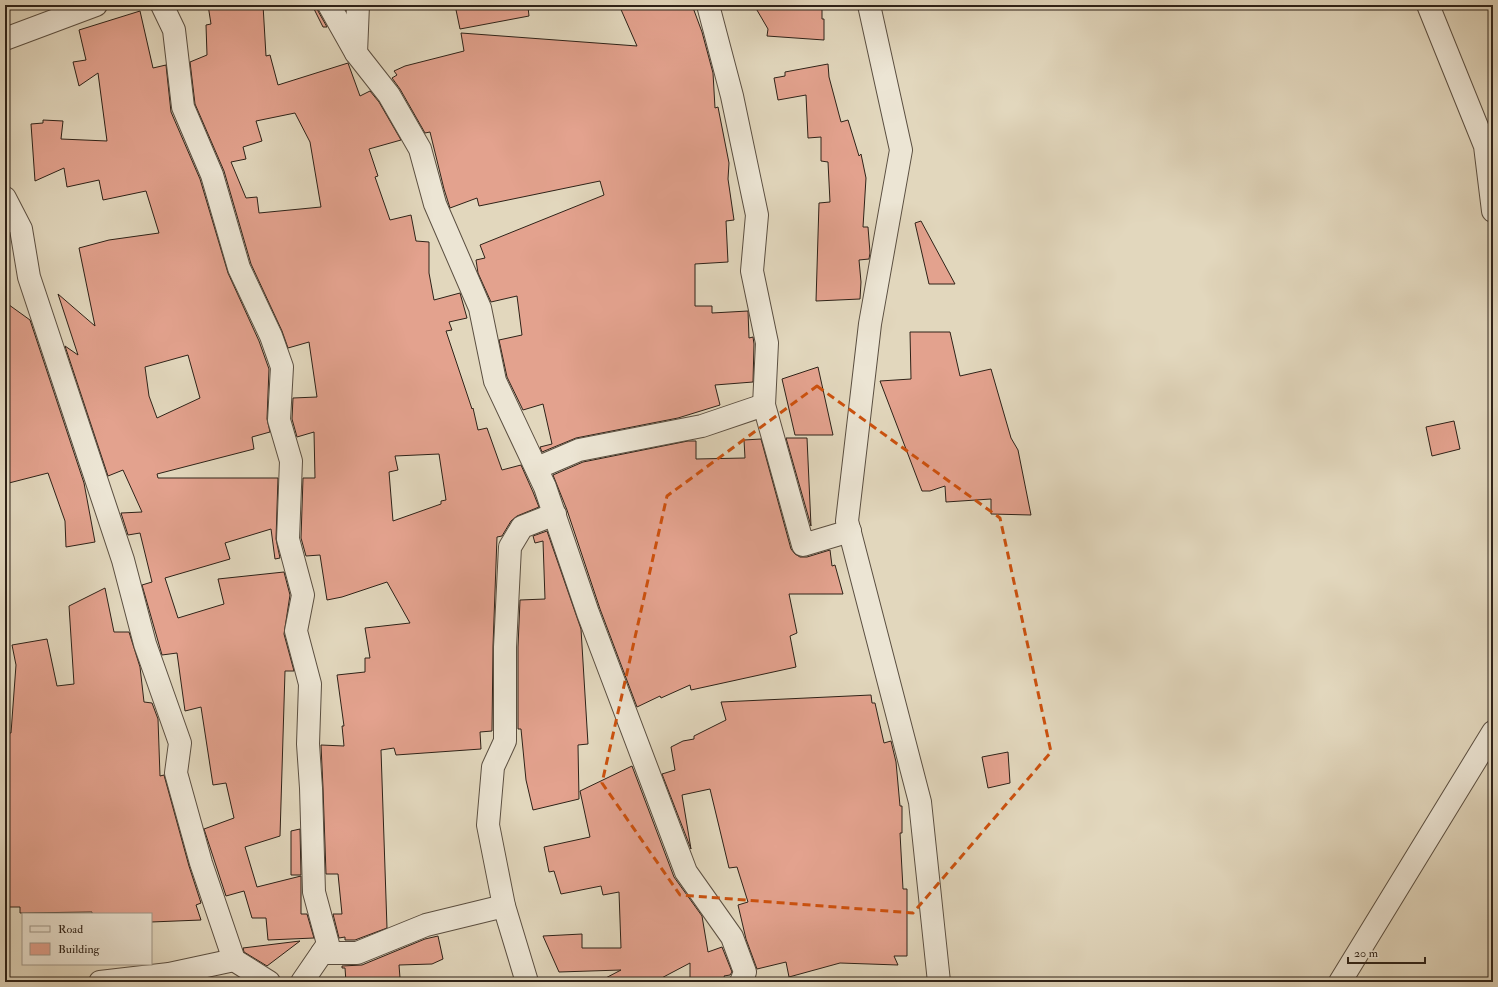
<svg xmlns="http://www.w3.org/2000/svg" width="1498" height="987" font-family="'IM FELL Double Pica',serif">
  <style>
    .building { fill: #e3a28e; stroke: #2e2218; fill-rule: evenodd }
    .lines { fill: none; stroke-linecap: round; stroke-linejoin: round }
    .minor-casing { stroke: #5b4f41; stroke-width: 24 }
    .minor { stroke: #ece5d4; stroke-width: 22 }
    .marked { fill: none; stroke: #cc510e; stroke-width: 3; stroke-dasharray: 8 5; stroke-linejoin: round }
  </style>
  <rect width="100%" height="100%" fill="#e2d7bd"/>
  <filter id="stains"><feTurbulence type="fractalNoise" baseFrequency=".005" numOctaves="4"/><feColorMatrix values="0 0 0 0 .2 0 0 0 0 .09 0 0 0 0 .02 0 0 0 .5 -.17"/></filter>
  <radialGradient id="worn" r=".72"><stop offset=".6" stop-color="#630" stop-opacity="0"/><stop offset="1" stop-color="#630" stop-opacity=".3"/></radialGradient>
  <g class="building">
    <path d="M208 5H263L266 56 270 55 278 85 348 63 360 96 370 91 379 102 401 140 369 149 378 176 375 177 390 220 411 215 416 241 429 242V273L434 300 460 293 467 318 449 322 452 330 446 331 472 409 473 408 478 430 487 428 502 470 521 465 533 492 539 507 517 516 511 521 502 536 497 537 493 646 492 731 480 732 481 749 396 755 394 748 381 750 387 928 355 940H345V937L339 938 333 914H342L338 874H326L323 788 321 745 344 746 342 726H344L337 675 365 672V658H370L365 628 410 623 387 582 342 597 327 600 320 555 306 556 301 538 303 478H315L314 432 297 437 292 419 293 398 317 397 309 342 288 348 282 331 251 264 224 171 195 104 190 62 207 55 206 25 211 24ZM295 113 310 142 321 207 259 213 257 197 246 198 231 162 246 159 243 147 262 141 256 121ZM439 454 446 500 441 501V504L393 521 389 472 398 470 395 456Z"/>
    <polygon points="312,5 317,5 318,11 327,27 323,27"/>
    <polygon points="455,5 528,7 529,16 460,29"/>
    <polygon points="619,5 692,5 702,32 713,73 715,108 718,107 729,163 728,179 734,220 726,221 728,262 695,264 695,306 712,306 712,313 748,311 749,338 753,337 754,344 753,382 715,385 720,405 678,418 576,438 542,452 540,447 552,444 543,404 523,410 507,377 499,340 522,335 517,296 491,302 478,273 476,260 485,258 480,245 604,195 600,181 479,206 477,198 450,208 444,189 430,132 425,133 400,89 392,78 397,75 394,71 405,66 464,51 461,33 637,46"/>
    <polygon points="754,5 796,6 822,5 822,19 824,19 824,40 767,36 768,29"/>
    <path d="M140 11 153 68 166 65 171 112 200 179 228 273 259 341 269 369 267 419 270 432 252 437 254 449 157 474 158 478H278L276 539 280 558 275 559 271 529 225 543 230 559 165 578 178 618 224 604 218 579 284 572 290 595 284 634 294 671H285L280 836 245 847 257 887 301 876V914H307L314 938 268 940 266 918H252L244 891 226 896 204 829 234 818 226 783 213 785 201 707 185 711 177 653 162 655 142 585 152 582 140 533 128 535 121 513 142 512 123 470 108 476 65 346 78 355 58 294 95 326 79 248 109 240 159 233 146 191 103 200 99 180 67 187 64 168 35 181 31 124 43 123V120L63 121 61 139 107 141 98 73 79 86 73 62 86 60 79 30ZM188 355 200 398 157 418 149 396 145 367Z"/>
    <polygon points="828,64 829,77 841,122 848,120 859,156 861,154 866,178 863,227 868,227 870,253 869,259 859,260 861,282 860,299 816,301 819,203 830,202 828,162 821,161 821,137 808,138 806,95 778,100 774,78 785,76 785,72"/>
    <polygon points="921,221 955,284 929,284 915,223"/>
    <polygon points="5,302 30,320 84,483 95,542 66,547 65,521 48,473 5,484"/>
    <polygon points="910,332 950,332 960,376 991,369 1011,438 1018,450 1031,515 991,514 991,499 946,502 945,486 930,491 922,491 880,381 911,379"/>
    <polygon points="818,367 833,435 795,435 782,379"/>
    <polygon points="1454,421 1460,449 1432,456 1426,427"/>
    <polygon points="786,438 807,438 811,526"/>
    <polygon points="761,439 791,549 795,554 800,557 807,557 830,550 832,566 835,565 843,594 789,594 797,633 790,636 796,667 691,690 690,685 661,698 660,696 637,707 600,609 567,510 553,475 583,462 688,441 696,441 696,459 745,458 744,440"/>
    <polygon points="547,531 581,629 588,744 578,745 579,799 533,810 526,780 521,729 518,729 518,647 520,600 545,599 543,541 535,543 533,536"/>
    <polygon points="105,588 114,632 129,632 140,667 144,702 152,703 158,719 160,776 164,775 189,866 201,903 196,905 201,920 151,922 151,914 92,914 92,912 20,913 20,907 5,907 5,858 7,858 6,778 7,733 11,733 16,665 12,645 47,639 57,686 74,684 69,606"/>
    <polygon points="871,695 872,703 875,703 884,743 891,741 896,762 900,806 902,806 902,833 900,833 903,889 907,889 907,956 894,956 898,965 840,963 789,977 786,962 757,969 746,939 738,905 748,902 737,867 729,868 710,789 682,795 691,849 662,774 675,770 671,747 683,741 694,739 694,736 726,720 721,702"/>
    <polygon points="1008,752 1010,783 988,788 982,757"/>
    <polygon points="632,766 674,877 702,916 708,952 722,947 732,972 730,975 724,976 726,982 690,982 690,963 654,982 598,982 621,970 559,972 543,936 582,934 582,948 621,948 619,892 603,895 601,886 561,894 554,871 549,872 544,847 590,837 580,791"/>
    <polygon points="300,829 301,875 291,875 291,831"/>
    <polygon points="438,936 443,959 432,964 399,965 400,978 391,982 346,982 345,968 342,968 342,966 362,965 425,939"/>
    <polygon points="300,941 267,966 244,952 243,948"/>
  </g>
  <g class="lines">
    <g class="minor-casing">
      <g id="minor">
        <polyline points="162,5 174,30 183,107 212,175 239,268 271,336 282,367 279,420 291,461 288,539 303,595 296,631 310,684 308,744 311,788 314,892 328,944 302,982"/>
        <polyline points="329,5 356,53 389,95 420,149 435,204 480,308 495,381 545,487 588,613 686,872 732,937 745,972 741,982"/>
        <polyline points="708,5 732,96 757,215 752,271 767,343 764,405 803,545 850,531"/>
        <polyline points="869,5 901,150 870,324 847,521 920,802 939,982"/>
        <polyline points="1428,5 1485,146 1493,211"/>
        <polyline points="5,39 96,5"/>
        <polyline points="356,53 358,5"/>
        <polyline points="5,198 21,229 29,277 123,560 145,644 180,743 176,773 201,863 234,960 269,982"/>
        <polyline points="537,468 579,450 702,426 764,405"/>
        <polyline points="322,953 357,953 426,925 504,906"/>
        <polyline points="100,982 169,974 234,960"/>
        <polyline points="527,982 504,906 488,825 493,767 505,741 505,647 510,547 522,527 555,514"/>
        <polyline points="1340,982 1493,732"/>
      </g>
    </g>
    <use href="#minor" class="minor"/>
  </g>
  <path class="marked" d="M817 386 1000 518 1051 752 913 913 680 895 602 783 667 496Z"/>
  <rect width="1498" height="987" fill="none" stroke="#e2d7bd" stroke-width="20"/>
  <rect x="6" y="6" width="1486" height="975" fill="none" stroke="#2e2218" stroke-width="2"/>
  <rect x="10" y="10" width="1478" height="967" fill="none" stroke="#2e2218"/>
  <rect x="22" y="913" width="130" height="52" fill="#ece5d4" stroke="#a09789"/>
  <rect x="30" y="926" width="20" height="6" fill="#ece5d4" stroke="#a09789"/>
  <text x="58" y="933" font-size="12" fill="#2e2218">Road</text>
  <rect x="30" y="943" width="20" height="12" fill="#e3a28e" stroke="#a09789"/>
  <text x="58" y="953" font-size="12" fill="#2e2218">Building</text>
  <path d="M1348 957v6h77v-6" fill="none" stroke="#2e2218" stroke-width="2"/>
  <text x="1354" y="957" font-size="12" fill="#2e2218" stroke="#ece5d4" stroke-width="3" paint-order="stroke">20 m</text>
  <rect width="100%" height="100%" filter="url(#stains)"/>
  <rect width="100%" height="100%" fill="url(#worn)"/>
</svg>
